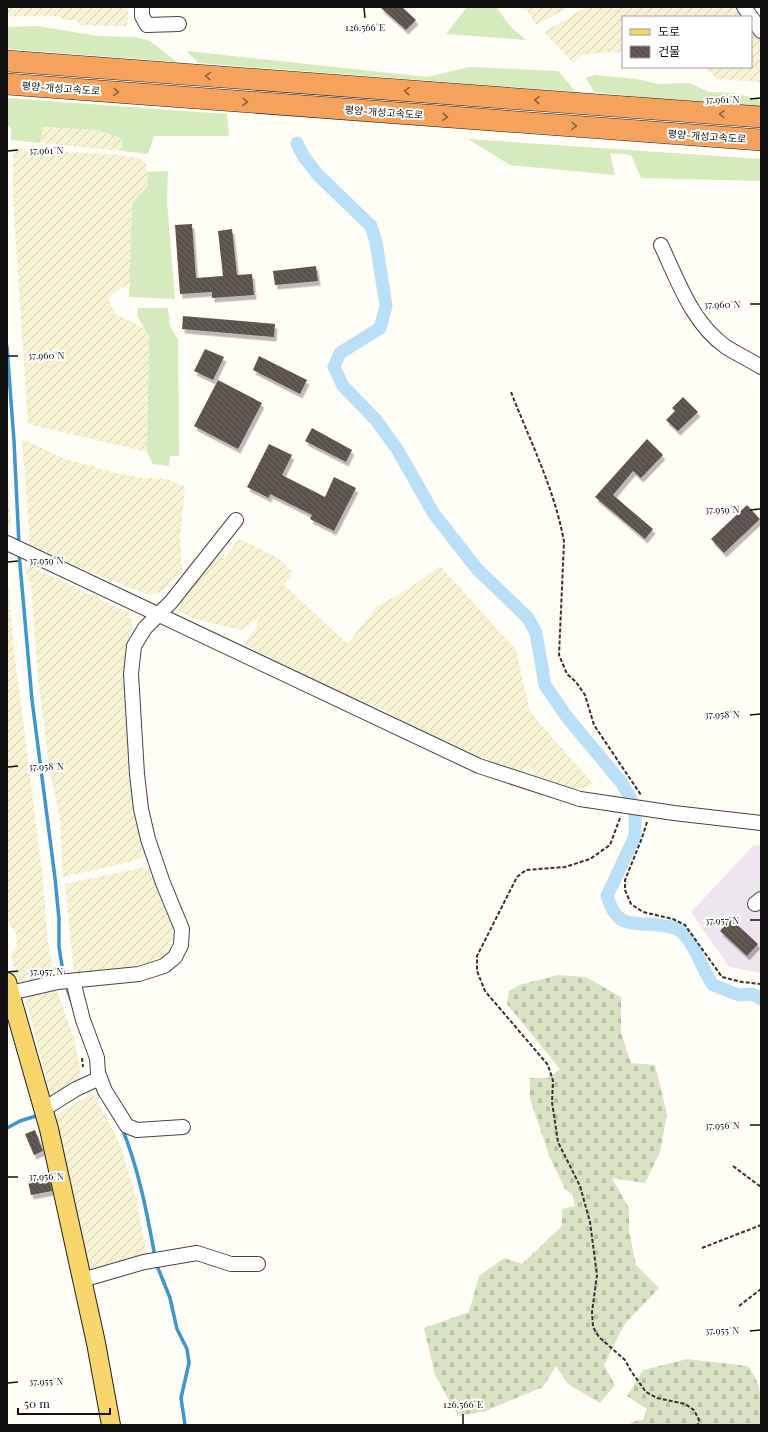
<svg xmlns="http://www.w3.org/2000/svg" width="768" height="1432" font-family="'Playfair Display','Noto Sans KR',serif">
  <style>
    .industrial { fill: #eee6ef }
    .farmland { fill: url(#farmland-furrows) }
    .grass { fill: #d5ebbd }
    .cemetery { fill: url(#cemetery-stones) }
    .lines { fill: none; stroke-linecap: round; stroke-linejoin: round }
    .stream { stroke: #3f96cf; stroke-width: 3.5 }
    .canal { stroke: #b9e0f7; stroke-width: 13 }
    .building { fill: url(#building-back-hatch); filter: url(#shadow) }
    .minor-casing { stroke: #444; stroke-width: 16 }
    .major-casing { stroke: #222; stroke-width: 20 }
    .highway-casing { stroke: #222; stroke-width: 22 }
    .path { stroke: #333; stroke-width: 2; stroke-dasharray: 4 2; stroke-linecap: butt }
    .minor { stroke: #fff; stroke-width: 14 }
    .major { stroke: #f9d66b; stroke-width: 18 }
    .highway { stroke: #f5a25d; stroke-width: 21 }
    .oneway { stroke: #8e613b }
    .ticks { fill: none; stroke: #111; stroke-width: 1.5 }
    .labels { text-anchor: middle; stroke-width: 4; stroke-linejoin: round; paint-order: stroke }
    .street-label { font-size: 10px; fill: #111; stroke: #fff }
    .ticks-label { font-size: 10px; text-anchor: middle; fill: #111; stroke: #fff; stroke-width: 4; stroke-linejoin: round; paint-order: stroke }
  </style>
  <defs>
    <pattern id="farmland-furrows" width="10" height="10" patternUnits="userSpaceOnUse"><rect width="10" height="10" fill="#f6f3d4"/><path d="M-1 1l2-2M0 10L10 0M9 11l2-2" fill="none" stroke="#d2cfb5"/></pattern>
    <pattern id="cemetery-stones" width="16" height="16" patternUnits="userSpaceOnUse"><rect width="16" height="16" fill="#d9e3c4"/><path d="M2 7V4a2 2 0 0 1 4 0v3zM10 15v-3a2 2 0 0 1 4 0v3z" fill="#b9c2a7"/></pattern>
    <pattern id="building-back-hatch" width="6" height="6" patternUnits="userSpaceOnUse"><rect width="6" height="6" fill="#5a524d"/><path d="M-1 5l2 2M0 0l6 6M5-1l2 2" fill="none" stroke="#6d6662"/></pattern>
    <filter id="shadow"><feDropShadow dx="2.5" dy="4.5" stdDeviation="0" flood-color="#0004"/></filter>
  </defs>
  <rect width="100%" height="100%" fill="#fffdf5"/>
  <polygon class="industrial" points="761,845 761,973 729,967 691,912 753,846"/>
  <g class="farmland">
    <polygon points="7,7 129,7 127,26 79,25 77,20 65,20 57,16 7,16"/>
    <polygon points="518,7 569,7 537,25 526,10"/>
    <polygon points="586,7 739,7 746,17 623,17 623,53 608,52 582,55 573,63 544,32"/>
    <polygon points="751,25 761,39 761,82 717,79 705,67 751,67"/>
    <polygon points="43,127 97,130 121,138 123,151 40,143"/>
    <polygon points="13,148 119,155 139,158 146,163 148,185 132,204 130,282 108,298 115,314 144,328 149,336 147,452 28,424 13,199"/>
    <polygon points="22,439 65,459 117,473 141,478 168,479 185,487 180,539 182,572 162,592 149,595 102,577 30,545"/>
    <polygon points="7,459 11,526 10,529 7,531"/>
    <polygon points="239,539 280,559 293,572 284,585 348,644 376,607 410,588 440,566 516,650 530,712 593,784 587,788 568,789 537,779 529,765 520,774 423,731 377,707 329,687 243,644 256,629 259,617 242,630 194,619 179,612 177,607 179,601 216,556 224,559"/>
    <polygon points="31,566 129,613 133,624 127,644 126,655 145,855 137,860 63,877 60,819 49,766 38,678 31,587 24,567"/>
    <polygon points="7,569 13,642 42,871 48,943 55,976 17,982 11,955 17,947 16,933 10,925 7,917"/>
    <polygon points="150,866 175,926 169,951 158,962 74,975 65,884"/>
    <polygon points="55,985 74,1038 82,1079 51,1096 24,993"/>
    <polygon points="93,1093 119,1142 130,1176 137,1202 147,1257 93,1271 88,1268 54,1116"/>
  </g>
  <g class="grass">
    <polygon points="467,7 496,7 511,27 526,40 446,34"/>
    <polygon points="37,26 98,36 135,37 150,41 177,62 7,49 7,27"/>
    <polygon points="187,51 427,77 469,67 558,71 576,92 198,63"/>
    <polygon points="595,75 636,79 658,84 689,83 709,92 733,93 758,99 761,104 761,110 594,92 586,78"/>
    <polygon points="7,98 227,114 229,136 154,136 148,154 123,151 121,138 97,130 43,127 40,143 11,140 11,129 7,124"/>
    <polygon points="468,139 761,159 761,181 641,178 631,155 610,153 615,175 510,165"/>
    <polygon points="168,171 167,202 175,299 129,297 132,204 148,185 147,172"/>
    <polygon points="138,308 168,308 170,327 178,339 179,456 170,456 169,466 153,464 147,452 149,336 137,316"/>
  </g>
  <g class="cemetery">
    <polygon points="558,975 586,977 621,997 621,1032 631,1063 655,1065 667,1114 660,1152 645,1183 612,1178 629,1208 629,1231 636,1265 659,1288 624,1325 604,1365 615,1385 600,1403 568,1384 556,1366 543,1387 485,1411 458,1416 435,1375 424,1328 469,1312 479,1276 504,1258 522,1264 562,1226 562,1209 575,1206 573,1195 565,1189 550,1158 530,1099 530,1078 548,1078 560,1069 507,1004 509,991 519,985"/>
    <path d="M687 1359 748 1366C763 1387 761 1400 761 1425H633L630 1422 643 1420 647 1409 627 1396 643 1370Z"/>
  </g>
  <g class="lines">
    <g class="stream">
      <polyline points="7,347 14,441 19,545"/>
      <polyline points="19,553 32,700 55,878 59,919 59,947 64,978"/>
      <polyline points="66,985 74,1009"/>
      <polyline points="7,1128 20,1121 39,1115"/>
      <path d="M122 1128C139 1170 147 1213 155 1257"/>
      <polyline points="156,1263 170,1298 177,1329 187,1349 189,1363 181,1398 185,1425"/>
    </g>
    <path class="canal" d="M297 143 304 157 318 175 371 226 376 242 386 306 380 328 340 353 334 367 343 386 376 420 397 449 434 514 477 569 528 618 536 633 545 685 567 717 621 782 631 799 635 816V836L607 896C618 933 636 920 665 926 669 927 674 927 677 929 694 939 702 970 713 985L739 995 753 994 761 999"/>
  </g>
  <g class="building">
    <polygon points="380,7 402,7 416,20 406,30"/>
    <polygon points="192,224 196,278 223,276 218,231 232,229 237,275 252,274 254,295 212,298 212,292 180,294 175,225"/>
    <polygon points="316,266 318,281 275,285 273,271"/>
    <polygon points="183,316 275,324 274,337 182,329"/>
    <polygon points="205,349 224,357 213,380 194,371"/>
    <polygon points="259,356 307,380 300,394 253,370"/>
    <polygon points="218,380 262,403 238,449 194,426"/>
    <polygon points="683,397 698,412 678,431 666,420 675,411 672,408"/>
    <polygon points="312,428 352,450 346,462 305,441"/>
    <polygon points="647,439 663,455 641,478 633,471 613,495 653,529 645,539 595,497"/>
    <polygon points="269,444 292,455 282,475 325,497 334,477 356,488 334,531 310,519 312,515 270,494 269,498 247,487"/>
    <polygon points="747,505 760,519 724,553 711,539"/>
    <polygon points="731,919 758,944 747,956 720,931"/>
    <polygon points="35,1130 43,1151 34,1155 25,1134"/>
    <polygon points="49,1178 52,1191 31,1195 28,1182"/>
  </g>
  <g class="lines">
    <g class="minor-casing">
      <g id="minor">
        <polyline points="142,7 142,16 147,25 179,24"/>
        <polyline points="744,7 761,31"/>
        <path d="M661 245C678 281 692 323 726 347 737 354 750 360 761 367"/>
        <polyline points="7,543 479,766 580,799 674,813 761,823"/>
        <polyline points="755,904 761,899"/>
        <polyline points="73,981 83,1020 97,1058 98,1073 105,1091 127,1126 137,1130 183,1127"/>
        <polyline points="10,993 58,982 139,974 164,966 175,957 181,945 182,929 163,883 148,839 141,809 137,774 131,674 134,646 145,628 171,602 236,520"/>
        <polyline points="44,1109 76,1089 100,1078"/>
        <polyline points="82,1280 144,1262 197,1253 231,1264 258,1264"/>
      </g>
    </g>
    <g class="major-casing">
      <polyline id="major" points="7,982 49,1129 96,1343 111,1425"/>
    </g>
    <g class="highway-casing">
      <g id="highway">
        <polyline points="7,61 761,117"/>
        <polyline points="7,84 761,140"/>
      </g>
    </g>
    <g class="path">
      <path d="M511 392C530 441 555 490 564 542L559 655 567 674 576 682 585 695 594 725 641 795"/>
      <polyline points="620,818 610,845 590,859 565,867 526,870 517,877 477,956 477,971 485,991 548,1065 553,1081 552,1102 558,1142 580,1186 590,1222 597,1275 592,1312 593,1327 599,1337 625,1360 631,1371 646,1392 657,1398 685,1404 694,1410 699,1420 698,1425"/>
      <polyline points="647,822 642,838 625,880 625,890 631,904 643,912 673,919 685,925 722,977 742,982 761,984"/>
      <polyline points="82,1058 83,1067"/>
      <polyline points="733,1166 761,1187"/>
      <polyline points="702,1248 761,1225"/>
      <polyline points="739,1306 761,1289"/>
    </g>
    <use href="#minor" class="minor"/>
    <use href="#major" class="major"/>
    <use href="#highway" class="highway"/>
  </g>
  <defs><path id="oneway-chevron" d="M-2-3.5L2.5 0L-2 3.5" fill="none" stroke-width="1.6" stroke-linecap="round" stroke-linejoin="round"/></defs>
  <g class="oneway">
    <use href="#oneway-chevron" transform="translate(208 76) rotate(-176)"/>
    <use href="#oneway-chevron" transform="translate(407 91) rotate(-176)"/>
    <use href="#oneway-chevron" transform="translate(116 92) rotate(4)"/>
    <use href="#oneway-chevron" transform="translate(537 100) rotate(-176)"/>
    <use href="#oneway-chevron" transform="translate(245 102) rotate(4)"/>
    <use href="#oneway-chevron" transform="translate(722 114) rotate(-176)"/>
    <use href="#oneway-chevron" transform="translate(445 117) rotate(4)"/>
    <use href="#oneway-chevron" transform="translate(574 126) rotate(4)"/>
  </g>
  <path class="ticks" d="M364 8 365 18M750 99 760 98M8 151 18 150M750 304H760M8 356H18M750 510 760 509M8 562 18 561M750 715 760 714M8 767 18 766M750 920H760M8 972 18 971M750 1125H760M8 1177H18M750 1331 760 1330M8 1383 18 1382M463 1414V1424"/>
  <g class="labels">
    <g class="street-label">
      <text transform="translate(61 88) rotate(4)" y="4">평양-개성고속도로</text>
      <text transform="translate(384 112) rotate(4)" y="4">평양-개성고속도로</text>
      <text transform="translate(707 136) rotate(4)" y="4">평양-개성고속도로</text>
    </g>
  </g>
  <g class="ticks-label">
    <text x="365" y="31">126.566°E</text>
    <text x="722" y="103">37.961°N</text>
    <text x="46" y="154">37.961°N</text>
    <text x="722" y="308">37.960°N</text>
    <text x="46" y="359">37.960°N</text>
    <text x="722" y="513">37.959°N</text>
    <text x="46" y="564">37.959°N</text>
    <text x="722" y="718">37.958°N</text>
    <text x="46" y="770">37.958°N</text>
    <text x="722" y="924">37.957°N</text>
    <text x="46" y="975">37.957°N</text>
    <text x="722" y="1129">37.956°N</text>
    <text x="46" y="1180">37.956°N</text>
    <text x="722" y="1334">37.955°N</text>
    <text x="46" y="1385">37.955°N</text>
    <text x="463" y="1408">126.566°E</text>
  </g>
  <rect width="768" height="1432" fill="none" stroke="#111111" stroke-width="16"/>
  <rect x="622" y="16" width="130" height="52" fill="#ffffff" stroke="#a0a0a0"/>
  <rect x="630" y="29" width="20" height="6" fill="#f9d66b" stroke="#a0a0a0"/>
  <text x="658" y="36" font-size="12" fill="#111111">도로</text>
  <rect x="630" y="46" width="20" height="12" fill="url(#building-back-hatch)" stroke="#a0a0a0"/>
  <text x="658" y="56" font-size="12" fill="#111111">건물</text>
  <path d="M18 1408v6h92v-6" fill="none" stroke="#111111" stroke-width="2"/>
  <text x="24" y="1408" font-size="12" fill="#111111" stroke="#ffffff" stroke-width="3" paint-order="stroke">50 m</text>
</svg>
